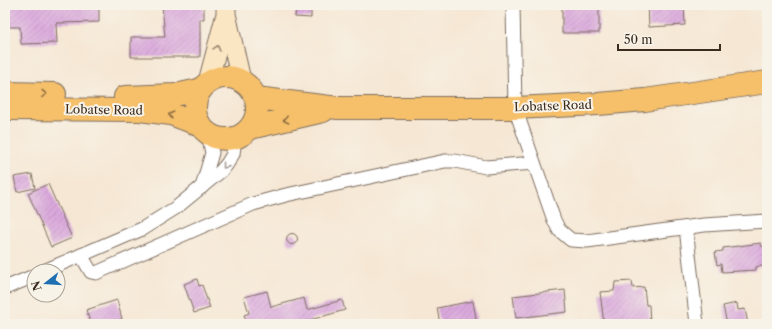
<svg xmlns="http://www.w3.org/2000/svg" width="772" height="329" font-family="'Libre Caslon Text',serif">
  <style>
    .building { fill: url(#building-hatch) }
    .lines { fill: none; stroke-linecap: round; stroke-linejoin: round }
    .street-casing { stroke: #7c6c5e; stroke-width: 15 }
    .secondary-casing { stroke: #7c6c5e; stroke-width: 21 }
    .highway-casing { stroke: #7c6c5e; stroke-width: 24 }
    .street { stroke: #fff; stroke-width: 13 }
    .secondary { stroke: #fbe6c4; stroke-width: 19 }
    .highway { stroke: #f6c06b; stroke-width: 22 }
    .oneway { stroke: #9b8871 }
    .oneway2 { stroke: #8f6e41 }
    .oneway3 { stroke: #a79f9a }
    .labels { text-anchor: middle; stroke-width: 4; stroke-linejoin: round; paint-order: stroke }
    .street-label { font-size: 12px; fill: #3b2a1e; stroke: #f7f3e8 }
  </style>
  <defs>
    <pattern id="building-hatch" width="6" height="6" patternUnits="userSpaceOnUse"><rect width="6" height="6" fill="#dba9de"/><path d="M-1 1l2-2M0 6l6-6M5 7l2-2" fill="none" stroke="#b38ab3"/></pattern>
  </defs>
  <rect width="100%" height="100%" fill="#f7f3e8"/>
  <filter id="ink" filterUnits="userSpaceOnUse"><feTurbulence type="fractalNoise" baseFrequency=".025" numOctaves="2"/><feDisplacementMap in="SourceGraphic" scale="8" xChannelSelector="R" yChannelSelector="G"/><feConvolveMatrix kernelMatrix="1 2 1 2 8 2 1 2 1" color-interpolation-filters="sRGB"/></filter>
  <filter id="wash" filterUnits="userSpaceOnUse"><feTurbulence type="fractalNoise" baseFrequency=".012" numOctaves="4" result="noise"/><feDisplacementMap in="SourceGraphic" scale="16" xChannelSelector="R" yChannelSelector="G"/><feGaussianBlur stdDeviation="0.9" result="paint"/><feColorMatrix in="noise" values="0 0 0 0 0 0 0 0 0 0 0 0 0 0 0 0 0 1.4 0 .05"/><feComposite in="paint" operator="in"/></filter>
  <g filter="url(#wash)">
    <rect width="100%" height="100%" fill="#f6e7d4"/>
    <g id="blocks">
      <g class="building">
        <polygon points="5,5 99,5 99,22 56,23 57,43 21,44 20,27 5,27"/>
        <polygon points="162,5 204,5 204,19 200,19 200,57 131,57 131,37 165,37"/>
        <polygon points="296,5 311,5 311,18 295,17"/>
        <rect x="562" y="5" width="37" height="28"/>
        <polygon points="648,5 684,5 685,25 649,27"/>
        <polygon points="32,174 35,188 17,192 14,177"/>
        <polygon points="48,184 72,238 51,247 28,193"/>
        <circle cx="292" cy="239" r="5.5"/>
        <polygon points="761,243 761,246 767,246 767,265 756,267 756,270 722,272 721,264 717,265 715,252 723,251 723,248"/>
        <polygon points="197,279 199,286 202,285 210,308 194,313 184,284"/>
        <polygon points="632,281 633,288 644,287 646,305 649,305 650,324 604,324 600,292 614,291 615,282"/>
        <polygon points="565,290 567,312 516,318 513,296"/>
        <polygon points="267,291 271,307 304,298 307,310 342,300 345,310 310,320 311,324 247,324 244,315 249,313 244,297"/>
        <polygon points="117,300 122,319 108,324 91,324 86,310"/>
        <polygon points="473,301 477,324 440,324 437,308"/>
        <polygon points="737,303 738,310 745,309 748,324 727,324 723,306"/>
      </g>
    </g>
  </g>
  <g filter="url(#ink)">
    <use href="#blocks" fill-opacity="0" stroke="#7c6c5e" stroke-width="1"/>
    <g class="lines">
      <g class="street-casing">
        <g id="street">
          <polyline points="513,5 515,108 554,220 559,230 571,240 587,241 704,225 767,221"/>
          <polyline points="202,187 212,153 208,133"/>
          <polyline points="686,228 697,324"/>
          <polyline points="81,255 91,272 96,273 253,204 286,195 445,161 455,161 486,167 534,163"/>
          <polyline points="44,271 142,229 177,207 221,171 227,164 233,154 235,138"/>
          <polyline points="5,288 34,276"/>
        </g>
      </g>
      <g class="secondary-casing">
        <g id="secondary">
          <polyline points="226,5 226,14 241,80"/>
          <polyline points="208,82 225,18"/>
        </g>
      </g>
      <g class="highway-casing">
        <g id="highway">
          <circle cx="226" cy="108" r="31"/>
          <polyline points="5,93 55,94"/>
          <polyline points="125,97 175,95 199,90"/>
          <polyline points="256,98 338,108 515,108 598,104 645,100 767,82"/>
          <polyline points="5,109 140,110 171,114 200,125"/>
          <polyline points="250,128 323,111"/>
        </g>
      </g>
      <use href="#street" class="street"/>
      <use href="#secondary" class="secondary"/>
      <use href="#highway" class="highway"/>
    </g>
    <defs><path id="oneway-chevron" d="M-2-3.5L2.5 0L-2 3.5" fill="none" stroke-width="1.6" stroke-linecap="round" stroke-linejoin="round"/></defs>
    <use class="oneway" href="#oneway-chevron" transform="translate(217 48) rotate(-74)"/>
    <g class="oneway2">
      <use href="#oneway-chevron" transform="translate(44 94) rotate(2)"/>
      <use href="#oneway-chevron" transform="translate(171 115) rotate(-166)"/>
      <use href="#oneway-chevron" transform="translate(286 120) rotate(167)"/>
    </g>
    <use class="oneway3" href="#oneway-chevron" transform="translate(225 166) rotate(129)"/>
  </g>
  <g class="labels">
    <g class="street-label">
      <text transform="translate(553 106) rotate(-2)" y="4">Lobatse Road</text>
      <text transform="translate(104 110) rotate(1)" y="4">Lobatse Road</text>
    </g>
  </g>
  <rect width="772" height="329" fill="none" stroke="#f7f3e8" stroke-width="20"/>
  <g transform="translate(46 283) rotate(253)"><circle r="19" fill="#f7f3e8" stroke="#aca397"/>
  <path d="M0-3L7 15L0 10L-7 15Z" fill="#1f6fb2"/>
  <text y="-6" font-size="11" font-weight="bold" text-anchor="middle" fill="#3b2a1e">N</text>
  </g>
  <path d="M618 44v6h102v-6" fill="none" stroke="#3b2a1e" stroke-width="2"/>
  <text x="624" y="44" font-size="12" fill="#3b2a1e" stroke="#f7f3e8" stroke-width="3" paint-order="stroke">50 m</text>
</svg>
